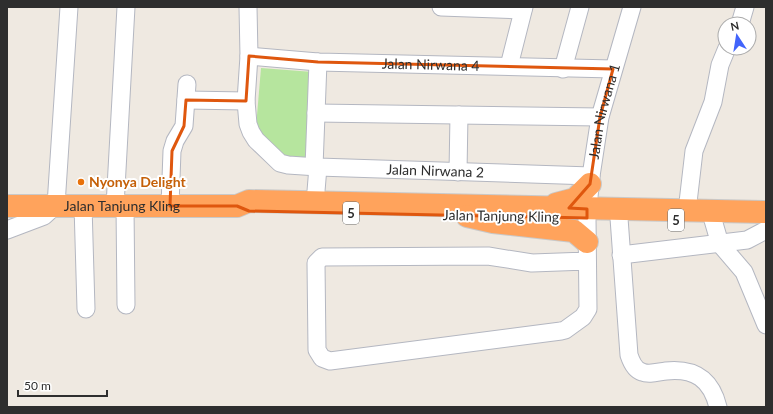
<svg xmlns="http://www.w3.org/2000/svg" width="773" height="414" font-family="Lato,sans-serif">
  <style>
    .green { fill: #b6e59e }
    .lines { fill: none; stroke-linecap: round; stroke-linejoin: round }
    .minor-casing { stroke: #b4b7c1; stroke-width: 19 }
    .highway-casing { stroke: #c9c9c9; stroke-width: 24 }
    .minor { stroke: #fff; stroke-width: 17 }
    .highway { stroke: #ffa35c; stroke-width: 22 }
    .marked { fill: none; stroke: #df570e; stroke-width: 3; stroke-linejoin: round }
    .food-dot { fill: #e8710a; stroke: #fff; stroke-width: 1.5 }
    .labels { text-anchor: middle; stroke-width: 4; stroke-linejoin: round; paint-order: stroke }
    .shield { fill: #fff; stroke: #6d6d6d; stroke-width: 1 }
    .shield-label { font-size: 13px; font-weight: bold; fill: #2e2e2e }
    .street-label { font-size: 14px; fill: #2e2e2e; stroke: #fff }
    .food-label { font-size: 14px; font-weight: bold; fill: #c56008; stroke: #fff; text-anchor: start }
  </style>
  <rect width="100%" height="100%" fill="#efe9e1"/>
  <polygon class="green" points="261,68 313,72 309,161 285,160 256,127"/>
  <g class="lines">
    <g class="minor-casing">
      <g id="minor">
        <path id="s1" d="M248 7 249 56 246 101 248 124 251 132 256 140 280 163 288 165 318 167 591 176"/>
        <polyline points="441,7 523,10"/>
        <polyline points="740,24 745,7"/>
        <path id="s2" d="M249 56 318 62 613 69"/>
        <polyline points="509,66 524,7"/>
        <polyline points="563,69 580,7"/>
        <polyline points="186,100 246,101"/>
        <polyline points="316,113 600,117"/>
        <polyline points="314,167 318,62"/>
        <polyline points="458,172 459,115"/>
        <polyline points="315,203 318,167"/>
        <polyline points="83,205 86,309"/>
        <polyline points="115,206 126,7"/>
        <polyline points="125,206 126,305"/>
        <polyline points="170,206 172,151 175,141 184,126 187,84"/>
        <polyline points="687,211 694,151 713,102 720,65 727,48"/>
        <path d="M619 218 629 355C631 361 635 370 642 372 649 375 658 372 666 371 695 368 711 379 718 407"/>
        <polyline points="713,220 720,244 744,272 766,325"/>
        <polyline points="7,230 44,216 56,205 69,7"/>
        <polyline points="621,255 747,240 766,230"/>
        <path id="s3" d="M587 261 532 263 488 256 322 257 316 263 317 350 322 358 330 361 561 331 565 330 583 317 588 309 587 218 591 176 600 117 632 7"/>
      </g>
    </g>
    <g class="highway-casing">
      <g id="highway">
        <polyline points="556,204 575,199 590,184"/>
        <path id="s4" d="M7 206H237L249 201 766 212"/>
        <polyline points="467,216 493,222 574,231 587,242"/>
      </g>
    </g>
    <use href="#minor" class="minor"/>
    <use href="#highway" class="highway"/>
  </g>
  <path class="marked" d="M249 56 318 62 613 69 600 117 590 184 569 208 587 209V218L249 211 237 206H170L172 151 184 126 186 100 246 101Z"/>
  <circle class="food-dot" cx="81" cy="182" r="4"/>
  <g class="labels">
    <g class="shield">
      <rect x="343" y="202" width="16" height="22" rx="3"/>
      <rect x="668" y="209" width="16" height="22" rx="3"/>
    </g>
    <g class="shield-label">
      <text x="351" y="218">5</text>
      <text x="676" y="225">5</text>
    </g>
    <g class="street-label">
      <text dy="5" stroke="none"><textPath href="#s2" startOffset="182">Jalan Nirwana 4</textPath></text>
      <text dy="5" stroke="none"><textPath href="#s3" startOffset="847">Jalan Nirwana 1</textPath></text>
      <text dy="5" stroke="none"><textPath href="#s1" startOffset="324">Jalan Nirwana 2</textPath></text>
      <text dy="5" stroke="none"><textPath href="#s4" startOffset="115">Jalan Tanjung Kling</textPath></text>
      <text transform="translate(501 216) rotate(1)" y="5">Jalan Tanjung Kling</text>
    </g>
    <g class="food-label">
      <text x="89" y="187">Nyonya Delight</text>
    </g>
  </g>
  <rect width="773" height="414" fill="none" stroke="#2e2e2e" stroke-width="16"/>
  <g transform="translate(737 36) rotate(348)"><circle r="19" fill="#ffffff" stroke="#ababab"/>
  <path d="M0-3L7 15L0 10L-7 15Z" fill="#4264fb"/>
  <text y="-6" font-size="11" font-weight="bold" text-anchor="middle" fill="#2e2e2e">N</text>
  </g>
  <path d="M18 390v6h89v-6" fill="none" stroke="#2e2e2e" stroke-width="2"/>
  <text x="24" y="390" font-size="12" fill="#2e2e2e" stroke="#ffffff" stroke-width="3" paint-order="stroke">50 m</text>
</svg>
